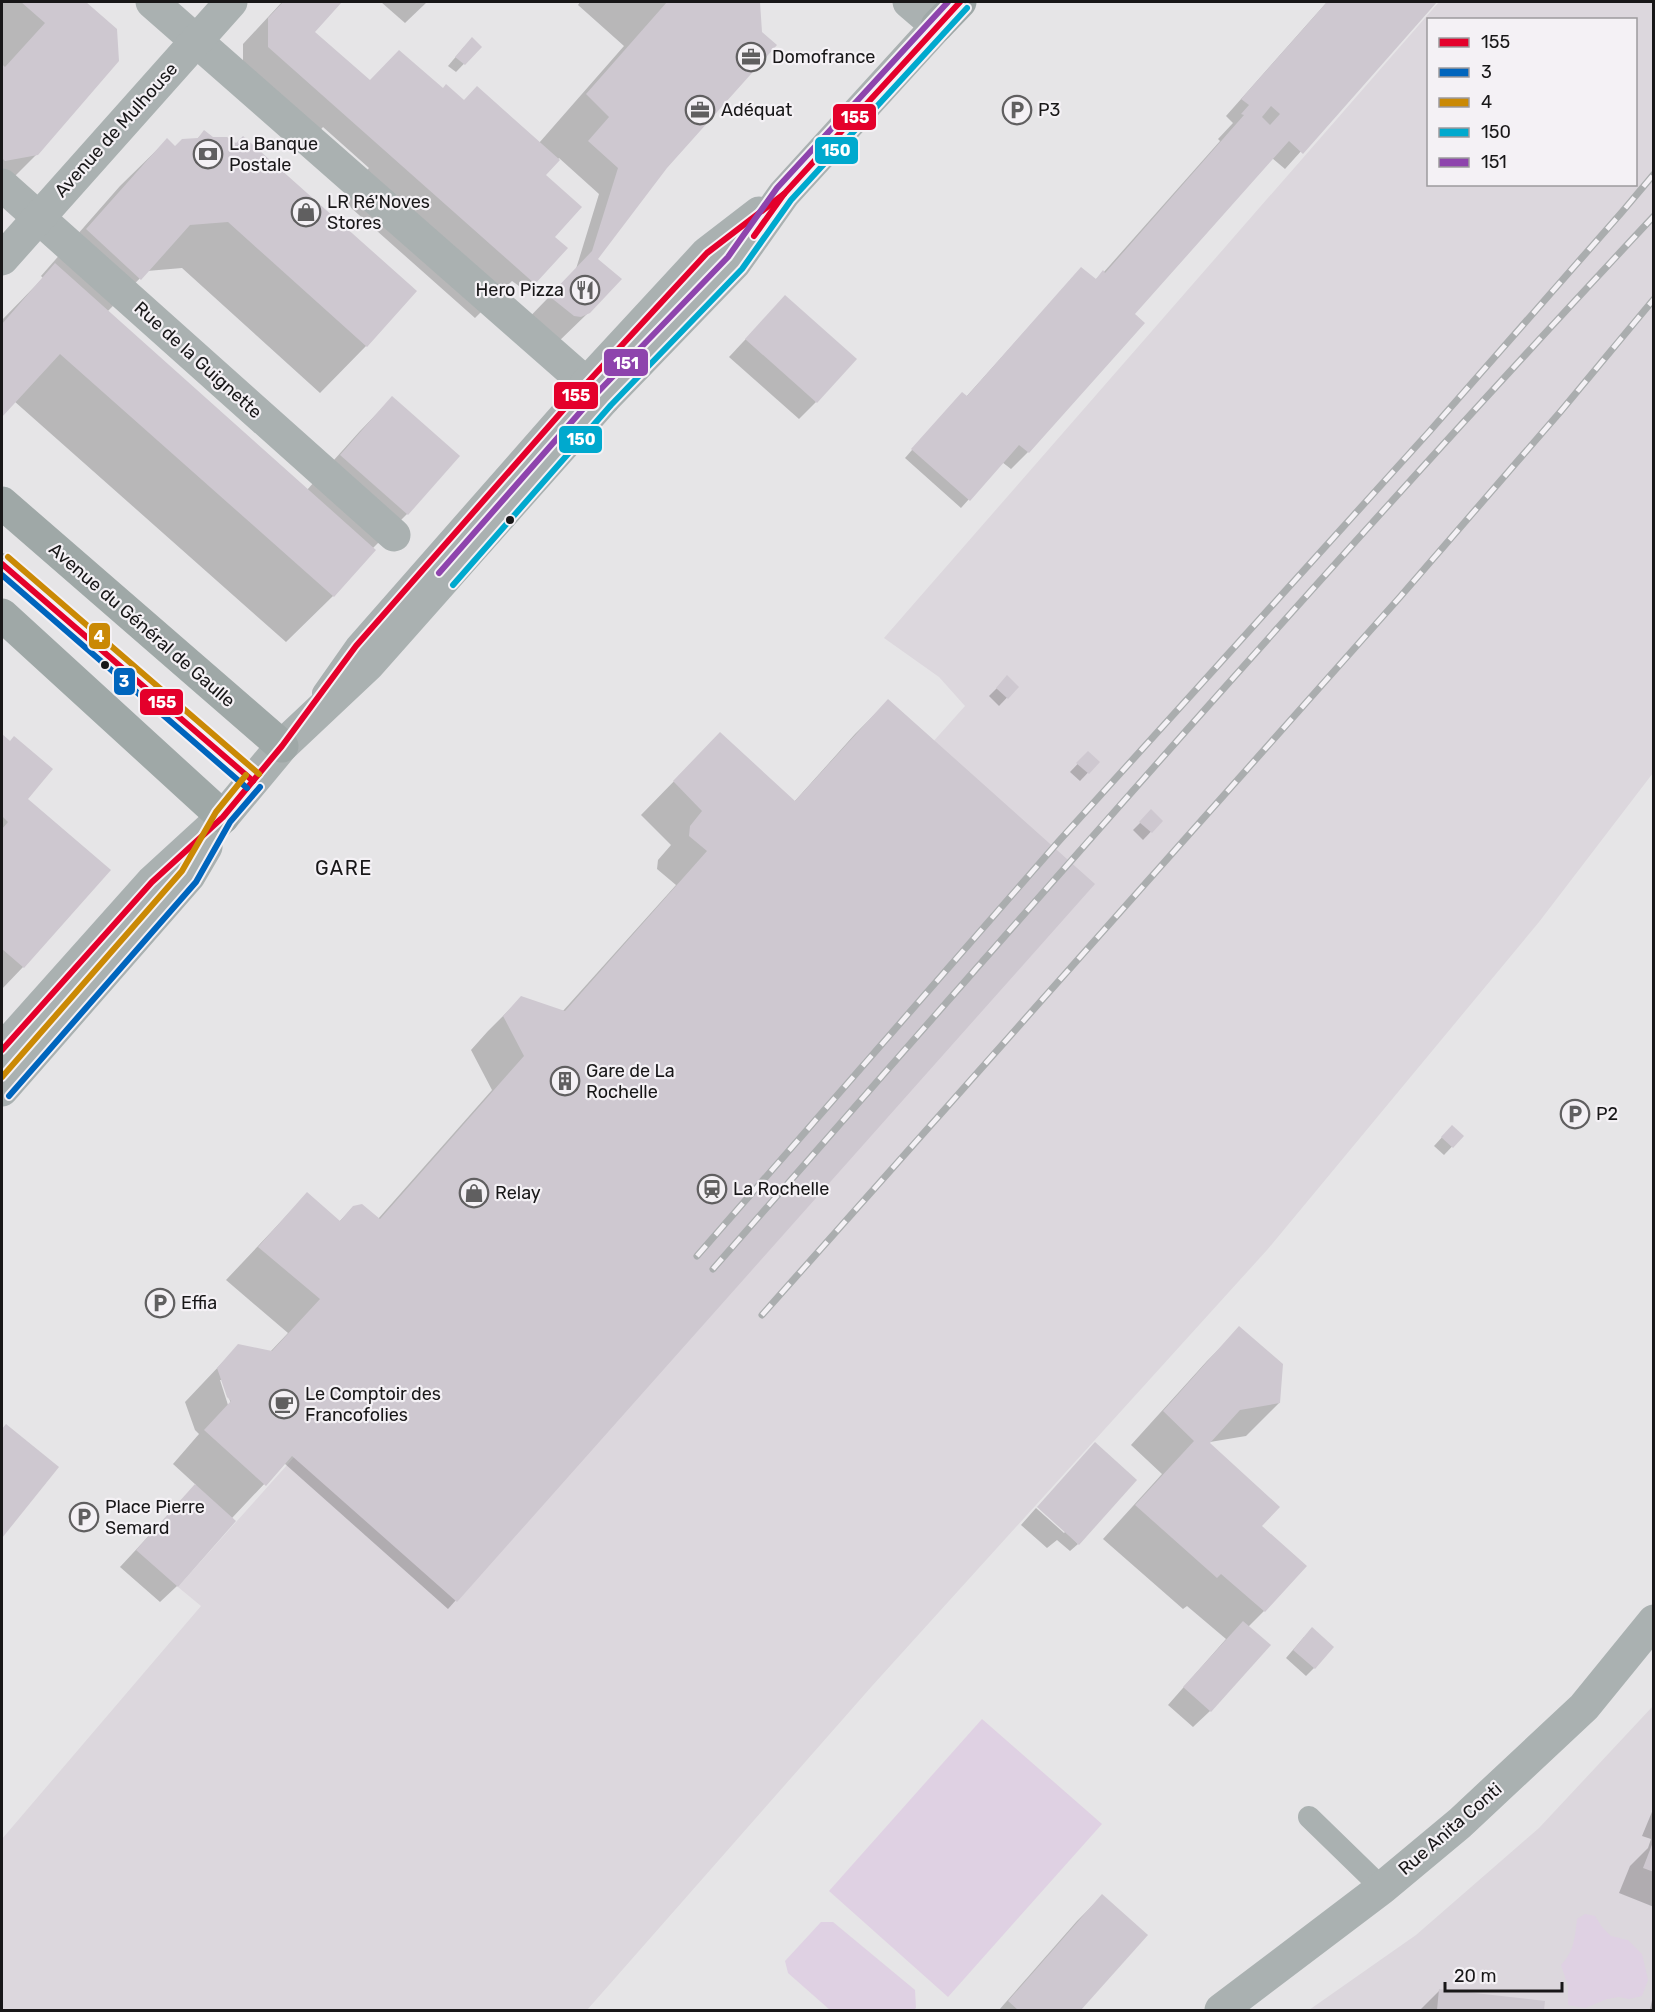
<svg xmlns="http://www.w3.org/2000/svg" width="1655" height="2012" font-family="Rubik,sans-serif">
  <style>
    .built { fill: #dcd7dd; fill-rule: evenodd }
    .green { fill: #dfd1e3 }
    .shadow { fill: #0003; fill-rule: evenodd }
    .building { fill: #cec8d0; fill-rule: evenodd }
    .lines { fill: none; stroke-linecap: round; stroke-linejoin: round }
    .service { stroke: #aab1b1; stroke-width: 22 }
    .minor { stroke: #aab1b1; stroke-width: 33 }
    .secondary { stroke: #9fa8a7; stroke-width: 33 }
    .rail-casing { stroke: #aaadae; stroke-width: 7 }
    .rail { stroke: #f4f1f5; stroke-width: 4.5; stroke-dasharray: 14; stroke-linecap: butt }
    .bus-1-casing { stroke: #f4f1f5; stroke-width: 10 }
    .bus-2-casing { stroke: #f4f1f5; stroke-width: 10 }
    .bus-3-casing { stroke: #f4f1f5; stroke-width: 10 }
    .bus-4-casing { stroke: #f4f1f5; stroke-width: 10 }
    .bus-5-casing { stroke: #f4f1f5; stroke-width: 10 }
    .bus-1 { stroke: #e4002b; stroke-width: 6 }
    .bus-2 { stroke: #0065bd; stroke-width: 6 }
    .bus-3 { stroke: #ca8905; stroke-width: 6 }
    .bus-4 { stroke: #00a9ce; stroke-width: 6 }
    .bus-5 { stroke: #8e44ad; stroke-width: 6 }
    .bus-dot { fill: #181718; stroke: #f4f1f5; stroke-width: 2 }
    .labels { text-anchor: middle; stroke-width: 4.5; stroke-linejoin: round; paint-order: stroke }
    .poi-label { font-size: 18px; fill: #181718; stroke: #f4f1f5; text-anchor: start }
    .street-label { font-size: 18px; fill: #181718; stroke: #f4f1f5 }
    .neighbourhood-label { font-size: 20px; letter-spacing: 1.5px; fill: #181718; stroke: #f4f1f5 }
    .line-badge { stroke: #f4f1f5; stroke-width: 2 }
    .badge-label { font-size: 16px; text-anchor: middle; font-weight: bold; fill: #fff }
  </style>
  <rect width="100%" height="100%" fill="#e6e5e7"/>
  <g class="built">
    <path d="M1439 2H1653V773L1539 922 1267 1250 872 1686 587 2010H2V1839L201 1606 178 1587 965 706 939 677 884 638ZM1428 20H1636V184H1428Z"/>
    <polygon points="1653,1706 1653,2010 1309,2010 1416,1935 1539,1828"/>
  </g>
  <g class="green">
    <polygon points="982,1719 1102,1824 948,1997 829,1891"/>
    <path d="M1585 1914 1595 1916 1602 1927 1611 1936 1628 1940 1642 1954 1648 1980 1642 1996 1629 1999 1619 1997 1607 1999 1585 2008 1568 2005V1986L1561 1965C1574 1952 1575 1937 1577 1919Z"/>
    <polygon points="821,1922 833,1922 915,1990 916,2008 913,2010 830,2010 788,1973 785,1961"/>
  </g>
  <g class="shadow">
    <polygon points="2,2 84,2 116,30 37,154 2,189"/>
    <polygon points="282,2 340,2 313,32 370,81 443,90 539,143 624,46 578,5 580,2 758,2 760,32 665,168 597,259 589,312 555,345 517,330 576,269 599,194 559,158 544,175 548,242 534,283 526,291 512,281 475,318 341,199 369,168 323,127 315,136 243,73 243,44"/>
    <polygon points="381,2 427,2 405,23"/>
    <polygon points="1327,2 1435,2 1285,169 1272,158 1133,314 1143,323 1028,452 1011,469 1002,462 961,508 905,458 954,402 966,397 1081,269 1095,280 1103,273 1220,141 1218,139 1233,123 1226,116"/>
    <polygon points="464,47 480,47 456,72 448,66"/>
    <polygon points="204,132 414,291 366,346 320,393 182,268 147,271 107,312 307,490 360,431 392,398 458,457 407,514 372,549 374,550 333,596 286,642 14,401 2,415 2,320 43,278 41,276 120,186 167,140 175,148 197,139"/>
    <polygon points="769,314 816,402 799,419 729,357"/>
    <polygon points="1007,678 1017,687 999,706 989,696"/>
    <path d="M888 701 1093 884 448 1609 284 1463 232 1518 177 1586 160 1602 120 1567 196 1485 173 1464 199 1434 195 1430 185 1402 239 1345 270 1352 288 1333 226 1280 307 1194 339 1222 353 1207 378 1219 492 1090 471 1050 488 1031 521 998 562 1012 676 885 657 869 658 860 671 845 641 815 720 734 794 802 855 734ZM220 1380H223L231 1404 228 1405Z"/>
    <polygon points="2,736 10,743 26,799 109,870 23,967 2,989"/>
    <polygon points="1088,753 1098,762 1080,781 1070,772"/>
    <polygon points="1151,812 1161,821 1143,840 1133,830"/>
    <polygon points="1444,1135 1462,1136 1444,1155 1434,1146"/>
    <polygon points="1240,1328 1279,1403 1246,1436 1210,1442 1208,1444 1260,1526 1264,1611 1248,1627 1210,1711 1193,1727 1168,1705 1226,1639 1187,1606 1183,1609 1103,1539 1162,1474 1131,1445 1207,1361"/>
    <polygon points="6,1426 57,1467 2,1535 2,1430"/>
    <polygon points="1036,1508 1064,1533 1066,1531 1078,1544 1070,1551 1057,1540 1047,1548 1021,1525"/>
    <polygon points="1304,1637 1314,1668 1306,1676 1286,1658"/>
    <polygon points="1654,1807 1654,1907 1619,1893 1630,1866 1648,1848 1651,1839 1642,1836"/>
    <polygon points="1102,1896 1146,1935 1079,2010 999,2010 1077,1921"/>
    <polygon points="1440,1990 1543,2002 1542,2010 1420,2010"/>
    <polygon points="1654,1990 1654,2010 1650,2010"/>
  </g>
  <g class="building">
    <polygon points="21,2 86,2 117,29 119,61 38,155 5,161 2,158 2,64 5,67 45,23"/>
    <polygon points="283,2 342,2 315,32 370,80 399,50 443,88 446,84 464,100 477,86 560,160 546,175 582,207 555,237 568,248 535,284 268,47 268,18"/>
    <polygon points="667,2 760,2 762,32 777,45 667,168 598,259 622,279 590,313 581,317 574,316 549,296 592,251 618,168 588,141 609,117 586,94"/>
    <path d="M1327 2H1437L1303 154 1289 141 1135 314 1145 323 1029 453 1019 445 970 501 911 449 962 392 967 396 1081 267 1096 279 1103 270 1105 273 1244 115 1241 114 1249 105 1241 99ZM1271 106 1280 114 1270 125 1262 117Z"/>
    <polygon points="472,37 482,47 465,65 455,57"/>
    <polygon points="204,130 213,137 227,137 236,143 243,136 417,291 367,347 228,222 190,225 141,280 86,229 167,138 175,146 182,139 198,138"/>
    <polygon points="55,263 376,550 334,597 60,354 2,417 2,324"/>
    <polygon points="785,295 857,359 817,403 745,339"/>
    <polygon points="392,396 460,456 408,515 340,455"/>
    <polygon points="1007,675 1019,687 1008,699 996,688"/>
    <polygon points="888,699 1095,884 457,1602 292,1456 266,1486 204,1430 231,1401 227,1397 217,1368 238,1344 272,1351 320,1299 258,1247 307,1192 340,1221 353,1206 362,1204 380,1219 524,1056 503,1016 521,996 565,1011 707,851 689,836 690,826 702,811 673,781 720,732 795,801"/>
    <polygon points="2,734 10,741 14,736 53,769 28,799 111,870 24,968 2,949 2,829 8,822 2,816"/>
    <polygon points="1088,751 1100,762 1089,774 1076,763"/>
    <polygon points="1151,809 1163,821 1152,833 1139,822"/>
    <polygon points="1452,1125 1464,1136 1453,1148 1441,1137"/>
    <polygon points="1239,1326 1283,1364 1280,1403 1240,1410 1210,1443 1280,1507 1262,1526 1307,1566 1265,1612 1221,1574 1217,1578 1135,1505 1194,1441 1163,1411"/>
    <polygon points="6,1424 59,1467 2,1538 2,1429"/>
    <polygon points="1095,1442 1137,1480 1079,1545 1037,1507"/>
    <polygon points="195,1484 236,1521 178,1587 136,1550"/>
    <polygon points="1243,1621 1271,1645 1211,1712 1183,1687"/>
    <polygon points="1312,1627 1334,1647 1315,1669 1293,1650"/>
    <polygon points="1653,1842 1654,1842 1654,1872 1643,1868"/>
    <polygon points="1102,1894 1148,1935 1081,2010 1018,2010 1008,2001"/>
    <polygon points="1439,1989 1545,2001 1544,2010 1437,2010"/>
  </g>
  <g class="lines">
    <g class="service">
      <polyline points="2,564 253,781"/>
      <polyline points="323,693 356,646 586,384"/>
      <polyline points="1309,1817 1382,1888"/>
    </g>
    <g class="minor">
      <polyline points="152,2 604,399"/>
      <polyline points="2,185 394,535"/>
      <polyline points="2,259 231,2"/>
      <polyline points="586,384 707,253 759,213"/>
      <polyline points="2,1050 152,882 223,817 282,746 368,665 604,399 735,263 784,194 937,26 909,2"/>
      <polyline points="2,1090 189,876 206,847"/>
      <polyline points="1221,2010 1382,1888 1460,1823 1584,1707 1654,1621"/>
    </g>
    <g class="secondary">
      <polyline points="937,26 960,2"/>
      <polyline points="2,503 282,746"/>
      <polyline points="2,615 223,817"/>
    </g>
    <g class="rail-casing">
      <g id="rail">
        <polyline points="697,1256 1059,841 1429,432 1622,212 1654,174"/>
        <path d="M713 1269C1023 915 1332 560 1654 216"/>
        <polyline points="762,1315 1400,597 1561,411 1654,299"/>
      </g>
    </g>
    <use href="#rail" class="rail"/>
    <g class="bus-1-casing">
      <g id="bus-1">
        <polyline points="754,236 784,194 960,2"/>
        <polyline points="2,564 253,781"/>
        <polyline points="2,1050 152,882 223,817 282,746 356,646 586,384 707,253 784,194"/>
      </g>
    </g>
    <g class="bus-2-casing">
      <g id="bus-2">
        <polyline points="2,575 247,788"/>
        <polyline points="9,1096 196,882 230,822 260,787"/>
      </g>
    </g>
    <g class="bus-3-casing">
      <g id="bus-3">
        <polyline points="8,557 259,774"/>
        <polyline points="2,1077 182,871 216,812 246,775"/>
      </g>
    </g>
    <g class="bus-4-casing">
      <polyline id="bus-4" points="453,585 611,405 742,269 791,200 967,8"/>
    </g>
    <g class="bus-5-casing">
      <polyline id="bus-5" points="439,573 597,393 728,257 777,188 948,2"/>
    </g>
    <use href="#bus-1" class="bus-1"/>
    <use href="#bus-2" class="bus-2"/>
    <use href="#bus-3" class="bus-3"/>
    <use href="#bus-4" class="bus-4"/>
    <use href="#bus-5" class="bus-5"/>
  </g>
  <defs>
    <g id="office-ring" transform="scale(1.5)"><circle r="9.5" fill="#f4f1f5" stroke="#605f60" stroke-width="1.5"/><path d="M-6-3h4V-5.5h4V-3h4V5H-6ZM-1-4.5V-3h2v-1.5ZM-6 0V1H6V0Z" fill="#605f60"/></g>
    <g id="parking-ring" transform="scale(1.5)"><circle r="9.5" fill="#f4f1f5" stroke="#605f60" stroke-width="1.5"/><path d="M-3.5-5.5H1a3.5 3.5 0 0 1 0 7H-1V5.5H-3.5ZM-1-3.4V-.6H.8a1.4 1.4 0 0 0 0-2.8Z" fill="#605f60"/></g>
    <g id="bank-ring" transform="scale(1.5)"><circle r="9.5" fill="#f4f1f5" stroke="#605f60" stroke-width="1.5"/><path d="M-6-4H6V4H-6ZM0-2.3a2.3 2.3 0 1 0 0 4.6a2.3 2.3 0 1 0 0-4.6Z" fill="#605f60"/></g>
    <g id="shop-ring" transform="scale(1.5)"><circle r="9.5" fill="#f4f1f5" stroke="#605f60" stroke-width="1.5"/><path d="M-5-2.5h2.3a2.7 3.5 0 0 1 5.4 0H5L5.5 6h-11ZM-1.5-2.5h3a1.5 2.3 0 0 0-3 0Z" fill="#605f60"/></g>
    <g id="restaurant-ring" transform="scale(1.5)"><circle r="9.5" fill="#f4f1f5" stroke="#605f60" stroke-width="1.5"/><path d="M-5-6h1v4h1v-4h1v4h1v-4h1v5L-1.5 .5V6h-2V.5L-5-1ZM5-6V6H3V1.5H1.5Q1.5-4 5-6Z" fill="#605f60"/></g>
    <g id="building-ring" transform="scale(1.5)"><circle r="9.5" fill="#f4f1f5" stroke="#605f60" stroke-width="1.5"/><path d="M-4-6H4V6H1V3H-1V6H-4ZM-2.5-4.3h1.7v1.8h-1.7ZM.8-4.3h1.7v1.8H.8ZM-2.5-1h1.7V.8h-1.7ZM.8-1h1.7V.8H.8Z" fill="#605f60"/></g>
    <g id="station-ring" transform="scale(1.5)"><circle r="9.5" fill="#f4f1f5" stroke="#605f60" stroke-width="1.5"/><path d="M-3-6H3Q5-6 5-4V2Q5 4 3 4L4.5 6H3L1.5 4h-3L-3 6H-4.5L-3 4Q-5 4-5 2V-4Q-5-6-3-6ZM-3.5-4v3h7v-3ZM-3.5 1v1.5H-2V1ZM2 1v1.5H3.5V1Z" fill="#605f60"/></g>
    <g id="cafe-ring" transform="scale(1.5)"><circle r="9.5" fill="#f4f1f5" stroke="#605f60" stroke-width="1.5"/><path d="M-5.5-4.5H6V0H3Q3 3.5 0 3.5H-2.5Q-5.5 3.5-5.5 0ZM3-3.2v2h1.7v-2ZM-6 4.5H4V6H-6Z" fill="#605f60"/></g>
  </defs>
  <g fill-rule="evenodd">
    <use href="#office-ring" x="751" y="57"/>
    <use href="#office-ring" x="700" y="110"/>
    <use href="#parking-ring" x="1017" y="110"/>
    <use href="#bank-ring" x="208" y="154"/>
    <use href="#shop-ring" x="306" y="212"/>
    <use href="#restaurant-ring" x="585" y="290"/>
    <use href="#building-ring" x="565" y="1081"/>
    <use href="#parking-ring" x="1575" y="1114"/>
    <use href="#station-ring" x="712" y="1189"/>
    <use href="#shop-ring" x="474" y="1193"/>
    <use href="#parking-ring" x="160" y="1303"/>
    <use href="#cafe-ring" x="284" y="1404"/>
    <use href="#parking-ring" x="84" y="1517"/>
  </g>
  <g class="bus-dot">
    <circle cx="510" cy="520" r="5"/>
    <circle cx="105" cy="665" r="5"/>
  </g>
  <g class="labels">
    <g class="poi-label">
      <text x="772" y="63">Domofrance</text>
      <text x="721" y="116">Adéquat</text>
      <text x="1038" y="116">P3</text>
      <text x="229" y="150">La Banque<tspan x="229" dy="21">Postale</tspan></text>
      <text x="327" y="208">LR Ré'Noves<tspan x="327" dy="21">Stores</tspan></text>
      <text x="564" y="296" text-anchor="end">Hero Pizza</text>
      <text x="586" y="1077">Gare de La<tspan x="586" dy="21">Rochelle</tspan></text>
      <text x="1596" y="1120">P2</text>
      <text x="733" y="1195">La Rochelle</text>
      <text x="495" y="1199">Relay</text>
      <text x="181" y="1309">Effia</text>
      <text x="305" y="1400">Le Comptoir des<tspan x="305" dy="21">Francofolies</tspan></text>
      <text x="105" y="1513">Place Pierre<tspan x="105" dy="21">Semard</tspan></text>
    </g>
    <g class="street-label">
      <text transform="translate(116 130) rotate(-48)" y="6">Avenue de Mulhouse</text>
      <text transform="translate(198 360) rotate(42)" y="6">Rue de la Guignette</text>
      <text transform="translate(142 625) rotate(41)" y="6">Avenue du Général de Gaulle</text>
      <text transform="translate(1450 1829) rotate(-41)" y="6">Rue Anita Conti</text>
    </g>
    <g class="neighbourhood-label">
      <text x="344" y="875">GARE</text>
    </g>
  </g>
  <g class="line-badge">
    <rect x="832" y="103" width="45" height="28" rx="6" fill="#e4002b"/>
    <rect x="814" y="136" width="45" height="29" rx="6" fill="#00a9ce"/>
    <rect x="603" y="348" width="46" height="29" rx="6" fill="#8e44ad"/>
    <rect x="553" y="381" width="46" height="29" rx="6" fill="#e4002b"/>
    <rect x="558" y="425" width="45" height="29" rx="6" fill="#00a9ce"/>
    <rect x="88" y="622" width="23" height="28" rx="6" fill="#ca8905"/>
    <rect x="113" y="667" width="23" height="29" rx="6" fill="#0065bd"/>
    <rect x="139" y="688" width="45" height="28" rx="6" fill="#e4002b"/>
  </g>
  <g class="badge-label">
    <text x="855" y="123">155</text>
    <text x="836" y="156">150</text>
    <text x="626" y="369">151</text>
    <text x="576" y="401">155</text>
    <text x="581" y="445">150</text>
    <text x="99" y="642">4</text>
    <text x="124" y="687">3</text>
    <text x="162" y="708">155</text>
  </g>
  <rect width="1655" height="2012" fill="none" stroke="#181718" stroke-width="6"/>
  <rect x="1427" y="18" width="210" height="168" fill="#f4f1f5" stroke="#9c9a9d" stroke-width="1.5"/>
  <rect x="1439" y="38" width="30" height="9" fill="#e4002b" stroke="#9c9a9d" stroke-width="1.5"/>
  <text x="1481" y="48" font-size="18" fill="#181718">155</text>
  <rect x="1439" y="68" width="30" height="9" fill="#0065bd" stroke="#9c9a9d" stroke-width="1.5"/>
  <text x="1481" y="78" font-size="18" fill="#181718">3</text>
  <rect x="1439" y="98" width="30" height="9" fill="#ca8905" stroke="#9c9a9d" stroke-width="1.5"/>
  <text x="1481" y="108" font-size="18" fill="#181718">4</text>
  <rect x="1439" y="128" width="30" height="9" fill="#00a9ce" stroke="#9c9a9d" stroke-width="1.5"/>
  <text x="1481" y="138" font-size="18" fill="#181718">150</text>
  <rect x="1439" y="158" width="30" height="9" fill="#8e44ad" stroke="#9c9a9d" stroke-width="1.5"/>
  <text x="1481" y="168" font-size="18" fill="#181718">151</text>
  <path d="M1445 1982v9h117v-9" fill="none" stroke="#181718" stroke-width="3"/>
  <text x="1454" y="1982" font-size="18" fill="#181718" stroke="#f4f1f5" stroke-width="4.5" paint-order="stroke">20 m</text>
</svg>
